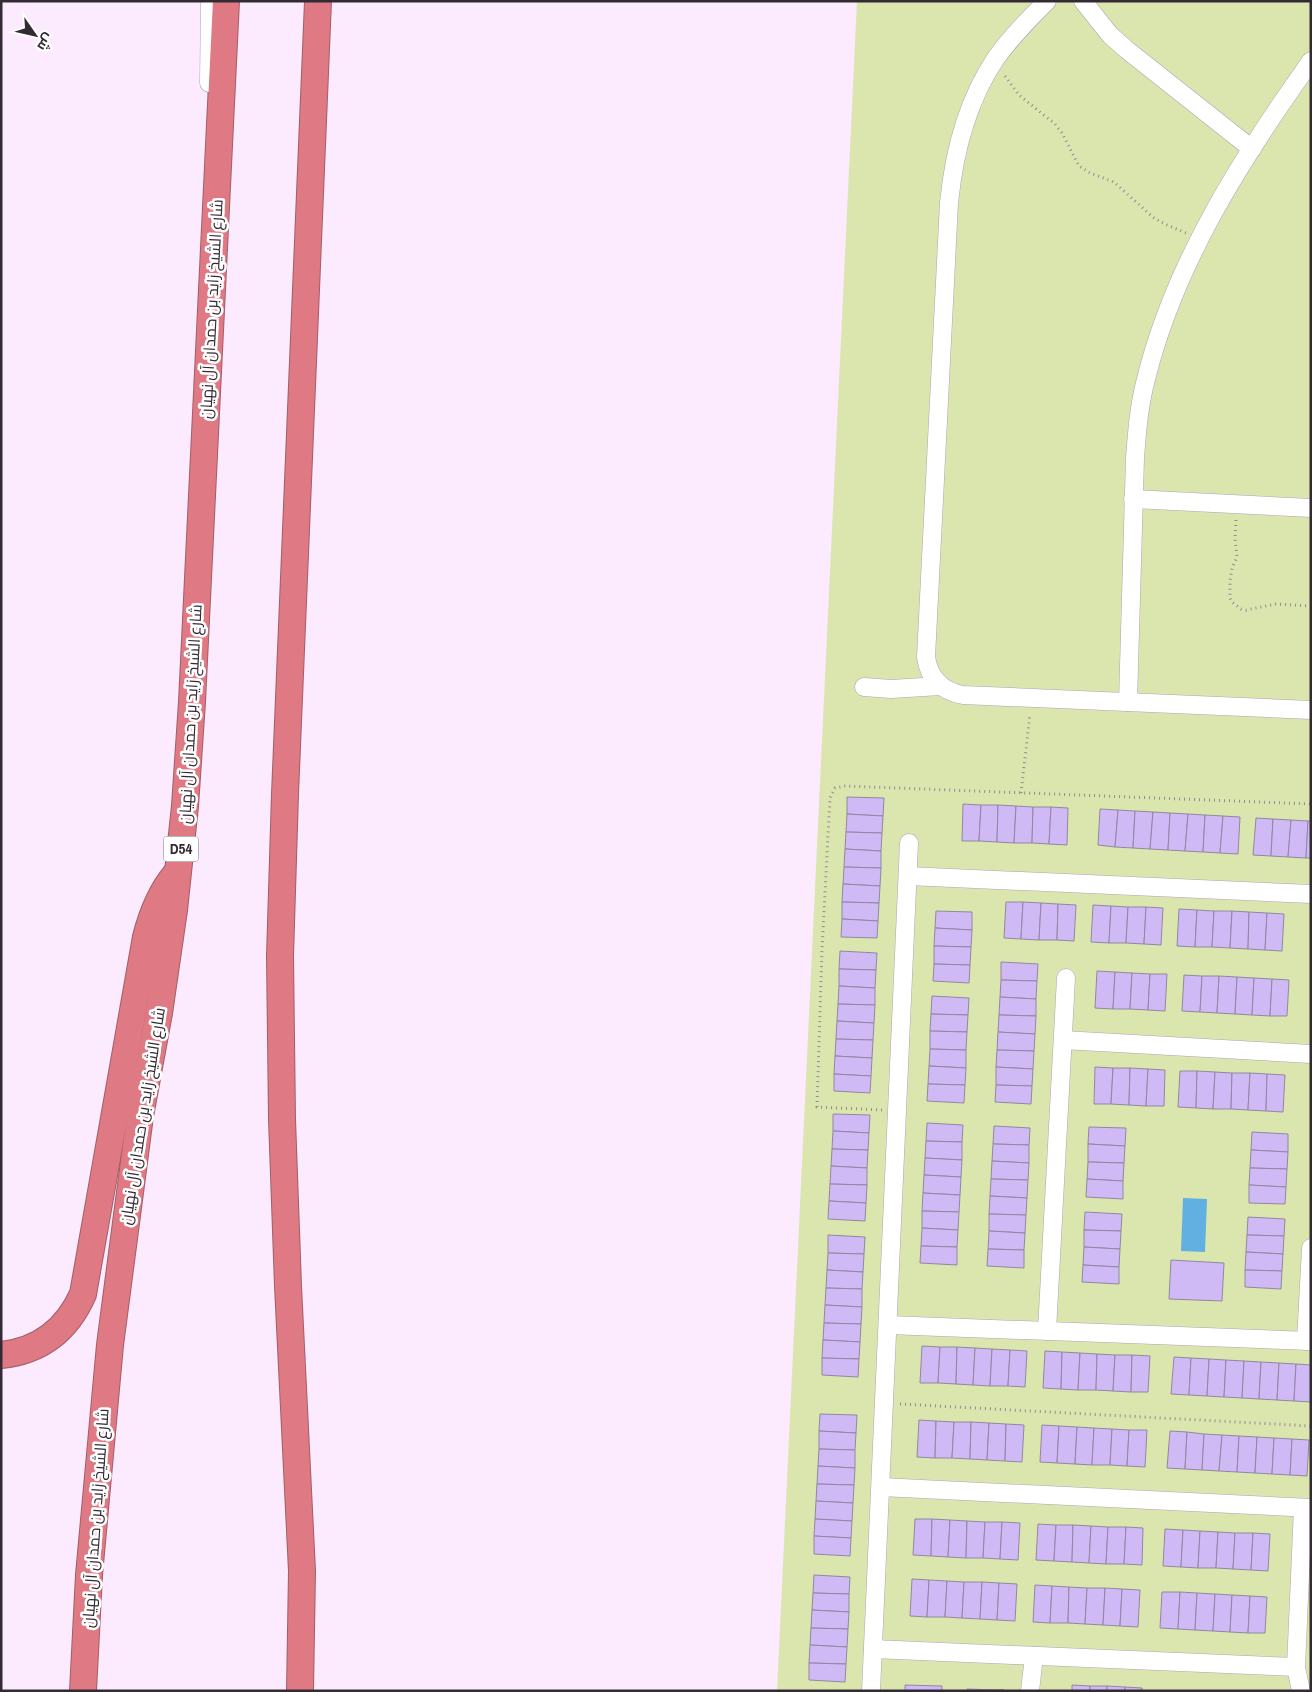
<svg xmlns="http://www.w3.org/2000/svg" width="1312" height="1692" font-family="'Archivo Narrow',Cairo,sans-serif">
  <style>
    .green { fill: #dae6ae }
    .water { fill: #61b0e1 }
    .building { fill: #cfbaf5; stroke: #9088a1 }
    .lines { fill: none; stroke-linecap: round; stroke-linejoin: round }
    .minor-casing { stroke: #b3a0b6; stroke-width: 19 }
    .highway-casing { stroke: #a35e68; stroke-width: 28 }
    .path { stroke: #958997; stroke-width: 3; stroke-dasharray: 1 4; stroke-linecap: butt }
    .minor { stroke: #fff; stroke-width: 18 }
    .highway { stroke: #df7984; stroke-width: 26 }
    .labels { text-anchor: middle; stroke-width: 5; stroke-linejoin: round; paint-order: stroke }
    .shield { fill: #fff; stroke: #706b71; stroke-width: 1 }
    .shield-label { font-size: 15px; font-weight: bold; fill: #332b34 }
    .street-label { font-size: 16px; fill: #332b34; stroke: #fff }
  </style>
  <rect width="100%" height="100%" fill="#fcebfe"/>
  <polygon class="green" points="857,1 1311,1 1311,1691 777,1691"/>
  <polygon class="water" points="1183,1198 1207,1199 1205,1252 1181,1251"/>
  <g class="building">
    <polygon points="847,797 884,798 883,816 847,814"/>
    <polygon points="963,804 981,805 979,841 962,841"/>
    <polygon points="981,805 998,805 997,842 979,841"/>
    <polygon points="998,805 1016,806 1014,843 997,842"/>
    <polygon points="1016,806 1033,807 1032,843 1014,843"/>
    <polygon points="1033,807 1051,807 1049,844 1032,843"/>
    <polygon points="1051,807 1068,808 1067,845 1049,844"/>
    <polygon points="1100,809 1118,810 1115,847 1098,845"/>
    <polygon points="1118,810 1135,811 1133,848 1115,847"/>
    <polygon points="1135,811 1153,812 1150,849 1133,848"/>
    <polygon points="1153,812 1170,813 1168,850 1150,849"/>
    <polygon points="1170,813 1188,814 1185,851 1168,850"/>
    <polygon points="847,814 883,816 882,833 846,832"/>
    <polygon points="1188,814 1205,815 1203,852 1185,851"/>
    <polygon points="1205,815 1223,816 1220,853 1203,852"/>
    <polygon points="1223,816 1240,817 1238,854 1220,853"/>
    <polygon points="1256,818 1273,819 1271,856 1253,855"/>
    <polygon points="1273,819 1291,820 1288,857 1271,856"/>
    <polygon points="1291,820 1308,821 1306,858 1288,857"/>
    <polygon points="1308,821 1311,821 1311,858 1306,858"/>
    <polygon points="846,832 882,833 881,851 845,849"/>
    <polygon points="845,849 881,851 881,868 844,867"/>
    <polygon points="844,867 881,868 880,886 843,884"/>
    <polygon points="843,884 880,886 879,903 842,902"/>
    <polygon points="842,902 879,903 878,921 842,919"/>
    <polygon points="1006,902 1023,902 1021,939 1004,938"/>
    <polygon points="1023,902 1041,903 1039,940 1021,939"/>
    <polygon points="1041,903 1058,904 1057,940 1039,940"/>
    <polygon points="1058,904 1076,905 1074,941 1057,940"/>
    <polygon points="1093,905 1111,906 1109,943 1091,942"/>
    <polygon points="1111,906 1128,907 1126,943 1109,943"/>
    <polygon points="1128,907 1146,907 1144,944 1126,943"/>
    <polygon points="1146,907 1163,908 1161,945 1144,944"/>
    <polygon points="1179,909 1197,910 1195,947 1177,946"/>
    <polygon points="1197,910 1214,911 1212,947 1195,947"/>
    <polygon points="936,911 972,912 972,930 935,928"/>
    <polygon points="1214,911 1232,911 1230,948 1212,947"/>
    <polygon points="1232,911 1249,912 1248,949 1230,948"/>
    <polygon points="1249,912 1267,913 1265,950 1248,949"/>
    <polygon points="1267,913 1284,914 1282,951 1265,950"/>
    <polygon points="842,919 878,921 877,938 841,937"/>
    <polygon points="935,928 972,930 971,947 934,946"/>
    <polygon points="934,946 971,947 970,965 934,964"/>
    <polygon points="840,951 877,953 876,970 839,969"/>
    <polygon points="1001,962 1038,964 1037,981 1001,980"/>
    <polygon points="934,964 970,965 969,983 933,981"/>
    <polygon points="839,969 876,970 875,988 839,986"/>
    <polygon points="1097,971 1115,972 1113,1009 1095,1008"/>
    <polygon points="1115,972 1132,973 1130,1009 1113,1009"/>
    <polygon points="1132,973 1150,974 1148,1010 1130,1009"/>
    <polygon points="1150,974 1167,974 1165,1011 1148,1010"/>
    <polygon points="1184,975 1202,976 1200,1012 1182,1011"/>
    <polygon points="1202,976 1219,976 1217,1013 1200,1012"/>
    <polygon points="1219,976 1237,977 1235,1014 1217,1013"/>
    <polygon points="1237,977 1254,978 1252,1015 1235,1014"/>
    <polygon points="1254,978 1272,979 1270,1016 1252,1015"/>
    <polygon points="1272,979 1289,980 1287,1016 1270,1016"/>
    <polygon points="1001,980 1037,981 1036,999 1000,997"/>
    <polygon points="839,986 875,988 875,1005 838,1004"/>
    <polygon points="932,996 969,998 968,1015 931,1014"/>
    <polygon points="1000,997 1036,999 1036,1016 999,1015"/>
    <polygon points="838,1004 875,1005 874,1023 837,1021"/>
    <polygon points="931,1014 968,1015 967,1032 930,1031"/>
    <polygon points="999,1015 1036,1016 1035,1034 998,1032"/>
    <polygon points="837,1021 874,1023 873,1040 836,1039"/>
    <polygon points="930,1031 967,1032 966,1050 930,1049"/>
    <polygon points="998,1032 1035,1034 1034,1051 997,1050"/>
    <polygon points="836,1039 873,1040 872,1058 835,1056"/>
    <polygon points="930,1049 966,1050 966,1068 929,1066"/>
    <polygon points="997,1050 1034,1051 1033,1069 996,1067"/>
    <polygon points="835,1056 872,1058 871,1076 834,1074"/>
    <polygon points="929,1066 966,1068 965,1085 928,1084"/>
    <polygon points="996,1067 1033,1069 1032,1086 996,1085"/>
    <polygon points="1095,1067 1113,1068 1111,1104 1094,1104"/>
    <polygon points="1113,1068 1130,1068 1129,1105 1111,1104"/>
    <polygon points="1130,1068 1148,1069 1146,1106 1129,1105"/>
    <polygon points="1148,1069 1165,1070 1164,1106 1146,1106"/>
    <polygon points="1180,1071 1197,1071 1196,1108 1178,1107"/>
    <polygon points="1197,1071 1215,1072 1213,1109 1196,1108"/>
    <polygon points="1215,1072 1232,1073 1231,1109 1213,1109"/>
    <polygon points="1232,1073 1250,1073 1248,1110 1231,1109"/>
    <polygon points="1250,1073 1267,1074 1266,1111 1248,1110"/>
    <polygon points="834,1074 871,1076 870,1093 834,1091"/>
    <polygon points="1267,1074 1285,1075 1283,1112 1266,1111"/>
    <polygon points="928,1084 965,1085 964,1103 927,1101"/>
    <polygon points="996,1085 1032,1086 1031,1104 995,1102"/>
    <polygon points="833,1114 870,1115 869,1133 833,1131"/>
    <polygon points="927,1123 963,1125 962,1142 926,1141"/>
    <polygon points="994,1126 1030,1128 1029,1145 993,1144"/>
    <polygon points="1089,1127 1126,1128 1125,1146 1088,1144"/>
    <polygon points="833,1131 869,1133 868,1150 832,1149"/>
    <polygon points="1252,1132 1288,1134 1288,1152 1251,1150"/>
    <polygon points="926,1141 962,1142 962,1160 925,1158"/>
    <polygon points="993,1144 1029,1145 1029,1163 992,1161"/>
    <polygon points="1088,1144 1125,1146 1124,1163 1088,1162"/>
    <polygon points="832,1149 868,1150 867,1168 831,1166"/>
    <polygon points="1251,1150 1288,1152 1287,1169 1250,1168"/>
    <polygon points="925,1158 962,1160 961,1177 924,1175"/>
    <polygon points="992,1161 1029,1163 1028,1180 991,1179"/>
    <polygon points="1088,1162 1124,1163 1123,1181 1087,1179"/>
    <polygon points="831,1166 867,1168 867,1185 830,1184"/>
    <polygon points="1250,1168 1287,1169 1286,1187 1249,1185"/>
    <polygon points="924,1175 961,1177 960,1195 923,1193"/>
    <polygon points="991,1179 1028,1180 1027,1198 990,1196"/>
    <polygon points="1087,1179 1123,1181 1123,1199 1086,1197"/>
    <polygon points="830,1184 867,1185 866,1203 829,1201"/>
    <polygon points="1249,1185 1286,1187 1285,1204 1249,1203"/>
    <polygon points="923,1193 960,1195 959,1212 922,1211"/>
    <polygon points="990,1196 1027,1198 1026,1215 989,1214"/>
    <polygon points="829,1201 866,1203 865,1221 828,1219"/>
    <polygon points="922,1211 959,1212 958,1230 922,1228"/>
    <polygon points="1085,1212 1122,1214 1121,1231 1084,1230"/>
    <polygon points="989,1214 1026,1215 1025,1233 989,1231"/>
    <polygon points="1248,1217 1285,1219 1284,1236 1247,1235"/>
    <polygon points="922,1228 958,1230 957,1247 921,1246"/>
    <polygon points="1084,1230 1121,1231 1120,1249 1084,1247"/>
    <polygon points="989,1231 1025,1233 1024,1250 988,1249"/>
    <polygon points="828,1235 865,1237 864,1254 828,1253"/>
    <polygon points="1247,1235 1284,1236 1283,1254 1246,1252"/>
    <polygon points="921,1246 957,1247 957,1265 920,1263"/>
    <polygon points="1084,1247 1120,1249 1119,1267 1083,1265"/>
    <polygon points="988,1249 1024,1250 1024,1268 987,1266"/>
    <polygon points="1246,1252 1283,1254 1282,1271 1245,1270"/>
    <polygon points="828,1253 864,1254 863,1272 827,1270"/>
    <polygon points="1171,1260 1224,1263 1222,1301 1169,1299"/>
    <polygon points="1083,1265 1119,1267 1119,1284 1082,1282"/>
    <polygon points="827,1270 863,1272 862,1289 826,1288"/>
    <polygon points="1245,1270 1282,1271 1281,1289 1245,1287"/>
    <polygon points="826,1288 862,1289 862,1307 825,1305"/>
    <polygon points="825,1305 862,1307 861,1324 824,1323"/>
    <polygon points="824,1323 861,1324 860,1342 823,1340"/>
    <polygon points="823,1340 860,1342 859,1359 822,1358"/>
    <polygon points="922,1346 940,1347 938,1383 920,1383"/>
    <polygon points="940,1347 957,1347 956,1384 938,1383"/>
    <polygon points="957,1347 975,1348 973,1385 956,1384"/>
    <polygon points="975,1348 992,1349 990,1386 973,1385"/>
    <polygon points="992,1349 1010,1350 1008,1386 990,1386"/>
    <polygon points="1010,1350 1027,1351 1025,1387 1008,1386"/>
    <polygon points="1045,1351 1062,1352 1061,1389 1043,1388"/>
    <polygon points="1062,1352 1080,1353 1078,1390 1061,1389"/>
    <polygon points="1080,1353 1097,1354 1096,1390 1078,1390"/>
    <polygon points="1097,1354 1115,1355 1113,1391 1096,1390"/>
    <polygon points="1115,1355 1132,1355 1131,1392 1113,1391"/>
    <polygon points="1132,1355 1150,1356 1148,1392 1131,1392"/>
    <polygon points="1174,1357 1191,1358 1189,1395 1171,1394"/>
    <polygon points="822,1358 859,1359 858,1377 822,1375"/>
    <polygon points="1191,1358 1209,1359 1207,1396 1189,1395"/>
    <polygon points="1209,1359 1226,1360 1224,1397 1207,1396"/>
    <polygon points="1226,1360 1244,1361 1242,1398 1224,1397"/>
    <polygon points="1244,1361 1261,1362 1259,1399 1242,1398"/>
    <polygon points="1261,1362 1279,1363 1277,1400 1259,1399"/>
    <polygon points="1279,1363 1296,1364 1294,1401 1277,1400"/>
    <polygon points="1296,1364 1311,1365 1311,1402 1294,1401"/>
    <polygon points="820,1414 857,1415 856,1433 819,1431"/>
    <polygon points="919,1420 936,1421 935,1458 917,1457"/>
    <polygon points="936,1421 954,1422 952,1458 935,1458"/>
    <polygon points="954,1422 971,1422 970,1459 952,1458"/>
    <polygon points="971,1422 989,1423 987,1460 970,1459"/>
    <polygon points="989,1423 1006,1424 1005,1461 987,1460"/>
    <polygon points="1006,1424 1024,1425 1022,1462 1005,1461"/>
    <polygon points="1042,1425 1059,1426 1057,1463 1040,1462"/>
    <polygon points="1059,1426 1077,1427 1075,1464 1057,1463"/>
    <polygon points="1077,1427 1094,1428 1092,1465 1075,1464"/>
    <polygon points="1094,1428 1112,1429 1110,1465 1092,1465"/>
    <polygon points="1112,1429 1129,1430 1127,1466 1110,1465"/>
    <polygon points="1129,1430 1147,1430 1145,1467 1127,1466"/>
    <polygon points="819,1431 856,1433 855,1450 819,1449"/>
    <polygon points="1170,1431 1187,1432 1185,1469 1167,1468"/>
    <polygon points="1187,1432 1204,1434 1202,1470 1185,1469"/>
    <polygon points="1204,1434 1222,1435 1219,1471 1202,1470"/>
    <polygon points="1222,1435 1239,1436 1237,1472 1219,1471"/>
    <polygon points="1239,1436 1257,1437 1255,1473 1237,1472"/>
    <polygon points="1257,1437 1274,1438 1272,1474 1255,1473"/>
    <polygon points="1274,1438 1292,1439 1290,1475 1272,1474"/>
    <polygon points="1292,1439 1309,1440 1307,1476 1290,1475"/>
    <polygon points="819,1449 855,1450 855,1468 818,1466"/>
    <polygon points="818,1466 855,1468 854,1485 817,1484"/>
    <polygon points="817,1484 854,1485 853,1503 816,1501"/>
    <polygon points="816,1501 853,1503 852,1521 815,1519"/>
    <polygon points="815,1519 852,1521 851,1538 814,1536"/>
    <polygon points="915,1519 932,1519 931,1556 913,1555"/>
    <polygon points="932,1519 950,1520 948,1557 931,1556"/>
    <polygon points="950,1520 967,1521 966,1558 948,1557"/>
    <polygon points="967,1521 985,1522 983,1558 966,1558"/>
    <polygon points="985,1522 1002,1522 1000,1559 983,1558"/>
    <polygon points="1002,1522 1020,1523 1018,1560 1000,1559"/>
    <polygon points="1038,1524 1056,1525 1054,1561 1036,1560"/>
    <polygon points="1056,1525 1073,1525 1072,1562 1054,1561"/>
    <polygon points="1073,1525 1091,1526 1089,1563 1072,1562"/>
    <polygon points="1091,1526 1108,1527 1106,1564 1089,1563"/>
    <polygon points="1108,1527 1126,1527 1124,1564 1106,1564"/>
    <polygon points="1126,1527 1143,1528 1142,1565 1124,1564"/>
    <polygon points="1165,1529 1183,1530 1181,1567 1163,1566"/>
    <polygon points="1183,1530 1200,1531 1198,1568 1181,1567"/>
    <polygon points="1200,1531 1218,1532 1216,1568 1198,1568"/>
    <polygon points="1218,1532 1235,1533 1233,1569 1216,1568"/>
    <polygon points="1235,1533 1253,1533 1251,1570 1233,1569"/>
    <polygon points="1253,1533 1270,1534 1268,1571 1251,1570"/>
    <polygon points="814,1536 851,1538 850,1556 814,1554"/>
    <polygon points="814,1575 850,1577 849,1594 813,1593"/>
    <polygon points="912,1579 929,1580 927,1617 910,1616"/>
    <polygon points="929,1580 947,1581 945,1617 927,1617"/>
    <polygon points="947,1581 964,1582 962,1618 945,1617"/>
    <polygon points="964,1582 982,1582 980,1619 962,1618"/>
    <polygon points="982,1582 999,1583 997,1620 980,1619"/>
    <polygon points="999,1583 1017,1584 1015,1621 997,1620"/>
    <polygon points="1035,1585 1052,1586 1050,1623 1033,1622"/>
    <polygon points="1052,1586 1069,1587 1068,1623 1050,1623"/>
    <polygon points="1069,1587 1087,1588 1085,1624 1068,1623"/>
    <polygon points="1087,1588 1105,1588 1103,1625 1085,1624"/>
    <polygon points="1105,1588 1122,1589 1120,1626 1103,1625"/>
    <polygon points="1122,1589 1140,1590 1138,1627 1120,1626"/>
    <polygon points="1162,1592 1180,1592 1178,1629 1160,1628"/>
    <polygon points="1180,1592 1197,1593 1195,1630 1178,1629"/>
    <polygon points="813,1593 849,1594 849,1612 812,1610"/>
    <polygon points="1197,1593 1215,1594 1213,1631 1195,1630"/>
    <polygon points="1215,1594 1232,1595 1230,1632 1213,1631"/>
    <polygon points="1232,1595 1250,1596 1248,1633 1230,1632"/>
    <polygon points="1250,1596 1267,1597 1265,1633 1248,1633"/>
    <polygon points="812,1610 849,1612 848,1629 811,1628"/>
    <polygon points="811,1628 848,1629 847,1647 810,1645"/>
    <polygon points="810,1645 847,1647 846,1664 809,1663"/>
    <polygon points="809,1663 846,1664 845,1682 809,1680"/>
    <polygon points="905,1685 942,1686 942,1691 905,1691"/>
    <polygon points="1072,1685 1090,1686 1090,1691 1072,1691"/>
    <rect x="1090" y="1686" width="17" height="5"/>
    <polygon points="1107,1686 1125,1687 1125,1691 1107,1691"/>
    <polygon points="1125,1687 1142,1688 1142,1691 1125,1691"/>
    <polygon points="967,1689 995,1690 1004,1690 967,1691"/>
  </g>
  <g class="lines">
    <g class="minor-casing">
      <g id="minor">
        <path d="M1047 1C1029 19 1011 37 996 58 967 101 954 152 949 203L926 657C929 678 941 691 963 695L1311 710"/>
        <polyline points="1083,1 1110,35 1127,50 1252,149"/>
        <polyline points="209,83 210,1"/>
        <polyline points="1133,499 1311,508"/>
        <polyline points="864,687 891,689 940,686"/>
        <path d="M1128 702 1135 458C1137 432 1139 405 1146 379 1175 262 1242 158 1311 61"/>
        <polyline points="908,876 1311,894"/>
        <polyline points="1063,1040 1311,1054"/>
        <polyline points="888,1325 1311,1341"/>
        <polyline points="1047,1331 1066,978"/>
        <polyline points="1306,1341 1311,1248"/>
        <polyline points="881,1487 1311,1508"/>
        <polyline points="873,1649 1296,1667"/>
        <polyline points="871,1691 909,843"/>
        <polyline points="1030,1691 1034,1656"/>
        <polyline points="1301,1691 1296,1667 1303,1508"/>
      </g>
    </g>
    <g class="highway-casing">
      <g id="highway">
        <path d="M1 1355C40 1351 67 1330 83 1294L146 937C152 914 160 893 175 875"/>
        <polyline points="83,1691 89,1575 110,1345 140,1116 159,1013 174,910 185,806 192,702 226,1"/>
        <polyline points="300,1691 302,1571 288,1286 282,1119 280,956 285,794 318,1"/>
      </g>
    </g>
    <g class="path">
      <polyline points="1005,76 1019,95 1055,124 1062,133 1079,166 1090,173 1114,182 1154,218 1167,225 1186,233"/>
      <polyline points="1236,520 1235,538 1237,557 1232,568 1230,581 1230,598 1232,602 1241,609 1246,610 1276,604 1311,606"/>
      <polyline points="1021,793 1030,714"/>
      <polyline points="882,1110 817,1107 822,950 830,798 835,788 845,786 1311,804"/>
      <polyline points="900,1404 1311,1426"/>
    </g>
    <use href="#minor" class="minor"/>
    <use href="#highway" class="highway"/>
  </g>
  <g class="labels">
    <rect class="shield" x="163.5" y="836.5" width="35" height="25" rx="4"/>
    <g class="shield-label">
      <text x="181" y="854">D54</text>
    </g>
    <g class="street-label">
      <text transform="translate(211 309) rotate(-87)" y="6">شارع الشيخ زايد بن حمدان آل نهيان</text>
      <text transform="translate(190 714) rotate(-87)" y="6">شارع الشيخ زايد بن حمدان آل نهيان</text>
      <text transform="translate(142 1116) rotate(-81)" y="6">شارع الشيخ زايد بن حمدان آل نهيان</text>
      <text transform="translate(95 1518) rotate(-86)" y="6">شارع الشيخ زايد بن حمدان آل نهيان</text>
    </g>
  </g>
  <rect width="1312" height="1692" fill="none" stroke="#332b34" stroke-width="5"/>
  <g transform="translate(35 35) rotate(124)" stroke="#ffffff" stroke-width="4" paint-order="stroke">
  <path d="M0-4L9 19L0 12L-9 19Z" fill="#332b34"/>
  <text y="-8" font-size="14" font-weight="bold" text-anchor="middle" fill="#332b34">ش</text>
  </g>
</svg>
